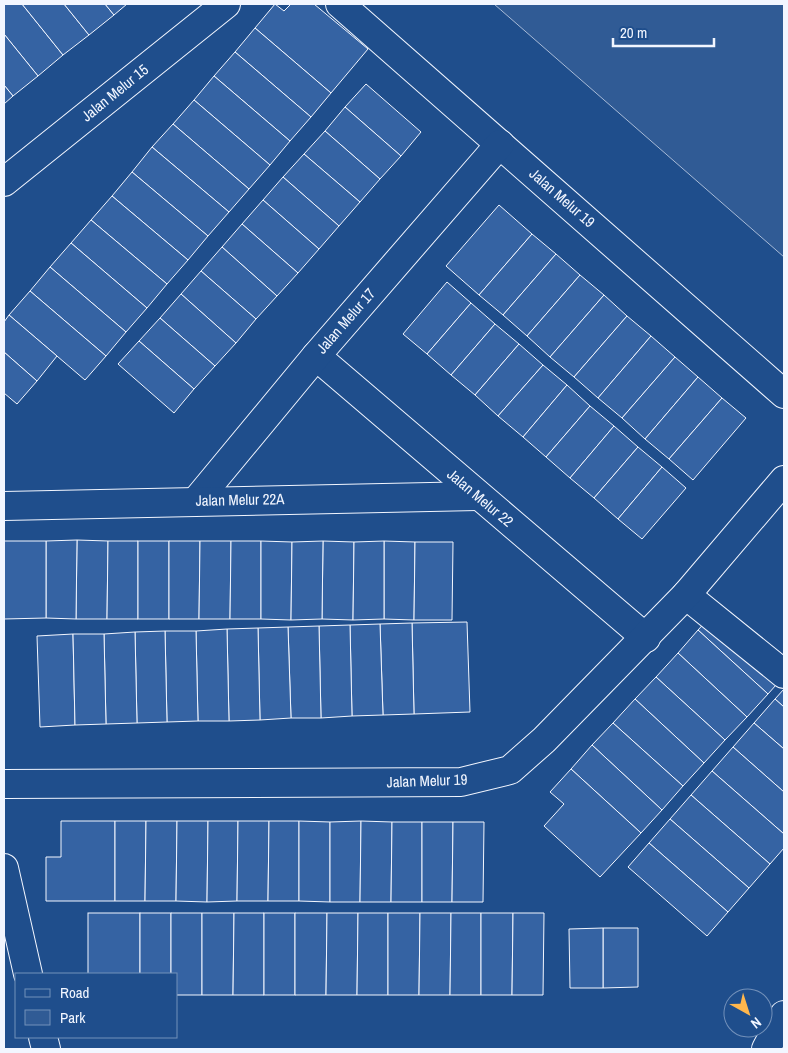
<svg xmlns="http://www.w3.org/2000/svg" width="788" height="1053" font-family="'Archivo Narrow',sans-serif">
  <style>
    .green { fill: #305b95; stroke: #a8bbd7 }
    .building { fill: #3563a3; stroke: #f2f6ff }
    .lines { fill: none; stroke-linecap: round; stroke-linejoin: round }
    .minor-casing { stroke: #f2f6ff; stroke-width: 30 }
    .minor { stroke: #1f4e8c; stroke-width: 28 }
    .labels { text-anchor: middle; stroke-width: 4; stroke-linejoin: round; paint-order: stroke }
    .street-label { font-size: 15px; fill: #f2f6ff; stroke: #1f4e8c }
  </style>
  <rect width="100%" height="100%" fill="#1f4e8c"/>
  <polygon class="green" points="494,4 784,4 784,257"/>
  <g class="building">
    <polygon points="4,4 22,4 63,55 38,76 4,34"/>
    <polygon points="22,4 64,4 89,35 63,55"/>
    <polygon points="64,4 105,4 114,15 89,35"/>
    <polygon points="105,4 127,4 114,15"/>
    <polygon points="275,4 284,11 291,4 314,4 368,49 331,93 255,28"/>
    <polygon points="255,28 331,93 311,117 235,52"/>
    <polygon points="4,34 38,76 13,96 4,85"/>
    <polygon points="235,52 311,117 290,141 214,76"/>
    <polygon points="214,76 290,141 270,165 194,100"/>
    <polygon points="366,84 421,132 401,156 345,107"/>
    <polygon points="4,85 13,96 4,104"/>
    <polygon points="194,100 270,165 249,189 173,124"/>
    <polygon points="345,107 401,156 380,179 325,131"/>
    <polygon points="173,124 249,189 229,212 152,147"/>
    <polygon points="325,131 380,179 360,202 304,154"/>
    <polygon points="152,147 229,212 208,236 132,172"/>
    <polygon points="304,154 360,202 339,226 283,177"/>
    <polygon points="132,172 208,236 188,260 112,196"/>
    <polygon points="283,177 339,226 319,249 263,200"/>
    <polygon points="112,196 188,260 167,284 91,220"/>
    <polygon points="263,200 319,249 298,273 242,224"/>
    <polygon points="499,205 532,234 479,295 446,266"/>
    <polygon points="91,220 167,284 147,308 71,243"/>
    <polygon points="242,224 298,273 277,296 222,247"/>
    <polygon points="532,234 556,254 503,315 479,295"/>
    <polygon points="71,243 147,308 126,332 50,267"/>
    <polygon points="222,247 277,296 256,319 201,271"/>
    <polygon points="556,254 580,275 527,336 503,315"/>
    <polygon points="50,267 126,332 106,356 30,291"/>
    <polygon points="201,271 256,319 236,343 181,294"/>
    <polygon points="580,275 604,295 550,357 527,336"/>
    <polygon points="447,282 471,303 427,354 403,334"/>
    <polygon points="30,291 106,356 85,380 9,315"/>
    <polygon points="181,294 236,343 215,366 160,318"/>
    <polygon points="604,295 627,316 574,377 550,357"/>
    <polygon points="471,303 495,324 451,375 427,354"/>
    <polygon points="9,315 57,356 37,381 4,352 4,322"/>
    <polygon points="627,316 651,336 598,398 574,377"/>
    <polygon points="160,318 215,366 194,389 139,341"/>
    <polygon points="495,324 519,344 475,395 451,375"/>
    <polygon points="651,336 675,357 622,418 598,398"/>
    <polygon points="139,341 194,389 174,413 118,364"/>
    <polygon points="519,344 543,365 498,416 475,395"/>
    <polygon points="4,352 37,381 17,404 4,393"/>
    <polygon points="675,357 698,377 645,439 622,418"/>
    <polygon points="543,365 567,385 523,437 498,416"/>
    <polygon points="698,377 722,398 669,459 645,439"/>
    <polygon points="567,385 590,406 546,457 523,437"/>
    <polygon points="722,398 746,418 693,480 669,459"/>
    <polygon points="590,406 614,426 570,478 546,457"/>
    <polygon points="614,426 638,447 594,498 570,478"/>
    <polygon points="638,447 662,467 618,519 594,498"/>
    <polygon points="662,467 686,488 642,539 618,519"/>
    <polygon points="77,540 108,541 107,619 76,619"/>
    <polygon points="77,540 76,619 46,618 46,541"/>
    <polygon points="4,541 46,541 46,618 4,619"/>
    <polygon points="108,541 138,541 138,619 107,619"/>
    <rect x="138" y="541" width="31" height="78"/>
    <polygon points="169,541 200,541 199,619 169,619"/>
    <polygon points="200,541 231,541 230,619 199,619"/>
    <polygon points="231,541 261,541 261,619 230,619"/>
    <polygon points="261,541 292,542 291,620 261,619"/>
    <polygon points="323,541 354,542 353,620 322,619"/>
    <polygon points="323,541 322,619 291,620 292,542"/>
    <polygon points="384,541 415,542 414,620 384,619"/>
    <polygon points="384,541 384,619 353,620 354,542"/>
    <polygon points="415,542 453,542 452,620 414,620"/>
    <polygon points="719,607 784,676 768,694 698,630"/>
    <polygon points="467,622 470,712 414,714 412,623"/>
    <polygon points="412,623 414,714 383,715 380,624"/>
    <polygon points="380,624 383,715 352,716 350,625"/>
    <polygon points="350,625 352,716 321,718 319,626"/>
    <polygon points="319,626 321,718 291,718 288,627"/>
    <polygon points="288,627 291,718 260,720 258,628"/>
    <polygon points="258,628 260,720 229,721 227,629"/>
    <polygon points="227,629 229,721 198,721 196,631"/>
    <polygon points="698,630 768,694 747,717 678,653"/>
    <polygon points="165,631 196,631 198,721 167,722"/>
    <polygon points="165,631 167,722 137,723 135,632"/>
    <polygon points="135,632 137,723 106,724 104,634"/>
    <polygon points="73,634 75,725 40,727 37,636"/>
    <polygon points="73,634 104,634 106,724 75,725"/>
    <polygon points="678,653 747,717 725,740 656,677"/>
    <polygon points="656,677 725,740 704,763 635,699"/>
    <polygon points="784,689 784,707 775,699"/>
    <polygon points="635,699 704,763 683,786 613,723"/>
    <polygon points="775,699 784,707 784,749 754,723"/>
    <polygon points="613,723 683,786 662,810 592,745"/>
    <polygon points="754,723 784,749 784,792 733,747"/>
    <polygon points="592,745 662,810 641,833 571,769"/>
    <polygon points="733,747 784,792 784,834 712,771"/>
    <polygon points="571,769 641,833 600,877 544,826 564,804 550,792"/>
    <polygon points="712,771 784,834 784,848 770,864 691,795"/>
    <polygon points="691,795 770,864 749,888 670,819"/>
    <polygon points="670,819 749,888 728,912 649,843"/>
    <polygon points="61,821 115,821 115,901 46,901 46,857 61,857"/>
    <polygon points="115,821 146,821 145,901 115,901"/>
    <polygon points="146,821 177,821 176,901 145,901"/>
    <polygon points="177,821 208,821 207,902 176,901"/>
    <polygon points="208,821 238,821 237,901 207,902"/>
    <polygon points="238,821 269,821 268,901 237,901"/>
    <polygon points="269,821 299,821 299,901 268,901"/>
    <polygon points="299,821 330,822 330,902 299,901"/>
    <polygon points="361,821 360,902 330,902 330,822"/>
    <polygon points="361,821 392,822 391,902 360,902"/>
    <polygon points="392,822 422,822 422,902 391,902"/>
    <polygon points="422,822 453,822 452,902 422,902"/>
    <polygon points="453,822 484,822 483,902 452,902"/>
    <polygon points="649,843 728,912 707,936 628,867"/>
    <rect x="88" y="913" width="52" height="61"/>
    <rect x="140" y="913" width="31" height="61"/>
    <polygon points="171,913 202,913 202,995 176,995 176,974 171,974"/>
    <polygon points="202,913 234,913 233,995 202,995"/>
    <polygon points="234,913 264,913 264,995 233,995"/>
    <rect x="264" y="913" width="31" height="82"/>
    <polygon points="295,913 327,913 326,995 295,995"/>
    <polygon points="327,913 358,913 357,995 326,995"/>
    <polygon points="358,913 388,913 388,995 357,995"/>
    <polygon points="388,913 420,913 419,995 388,995"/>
    <polygon points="420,913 451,913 450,995 419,995"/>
    <polygon points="451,913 481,913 481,995 450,995"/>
    <polygon points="481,913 513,913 512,995 481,995"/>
    <polygon points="513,913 544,913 543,995 512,995"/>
    <polygon points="603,928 638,928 638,987 603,988"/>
    <polygon points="603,928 603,988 570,988 569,929"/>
  </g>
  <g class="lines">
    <g class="minor-casing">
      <g id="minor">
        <polyline points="340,4 784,394"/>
        <polyline points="4,182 226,4"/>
        <polyline points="316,356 646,638"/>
        <polyline points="196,501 316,356 500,144"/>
        <polyline points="4,506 477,496"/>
        <polyline points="686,595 784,674"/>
        <polyline points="4,784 461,782 510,770 544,740 686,595 784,480"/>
        <polyline points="4,868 28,974"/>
        <polyline points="43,1037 46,1049"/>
        <polyline points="766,1049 784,1015"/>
      </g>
    </g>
    <use href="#minor" class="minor"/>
  </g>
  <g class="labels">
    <g class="street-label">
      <text transform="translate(115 93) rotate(-39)" y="5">Jalan Melur 15</text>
      <text transform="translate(562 198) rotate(41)" y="5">Jalan Melur 19</text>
      <text transform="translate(346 321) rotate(-49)" y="5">Jalan Melur 17</text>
      <text transform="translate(480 498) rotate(40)" y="5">Jalan Melur 22</text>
      <text transform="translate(240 500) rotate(-1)" y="5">Jalan Melur 22A</text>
      <text transform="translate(427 781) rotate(-2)" y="5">Jalan Melur 19</text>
    </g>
  </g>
  <rect width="788" height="1053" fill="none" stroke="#f2f6ff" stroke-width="10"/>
  <rect x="15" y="973" width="162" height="65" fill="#1f4e8c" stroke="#7391ba"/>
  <rect x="25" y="989" width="25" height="8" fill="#1f4e8c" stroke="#7391ba"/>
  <text x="60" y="998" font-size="15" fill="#f2f6ff">Road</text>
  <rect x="25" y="1010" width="25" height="15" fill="#305b95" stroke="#7391ba"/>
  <text x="60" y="1023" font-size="15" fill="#f2f6ff">Park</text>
  <g transform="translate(748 1013) rotate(141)"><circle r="24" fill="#1f4e8c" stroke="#7391ba"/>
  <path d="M0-4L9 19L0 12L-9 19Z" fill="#ffb74d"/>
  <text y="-8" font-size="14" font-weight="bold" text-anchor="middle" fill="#f2f6ff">N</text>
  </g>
  <path d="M613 38v8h101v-8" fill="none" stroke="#f2f6ff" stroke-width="2.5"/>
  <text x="620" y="38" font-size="15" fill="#f2f6ff" stroke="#1f4e8c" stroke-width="4" paint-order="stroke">20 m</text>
</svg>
